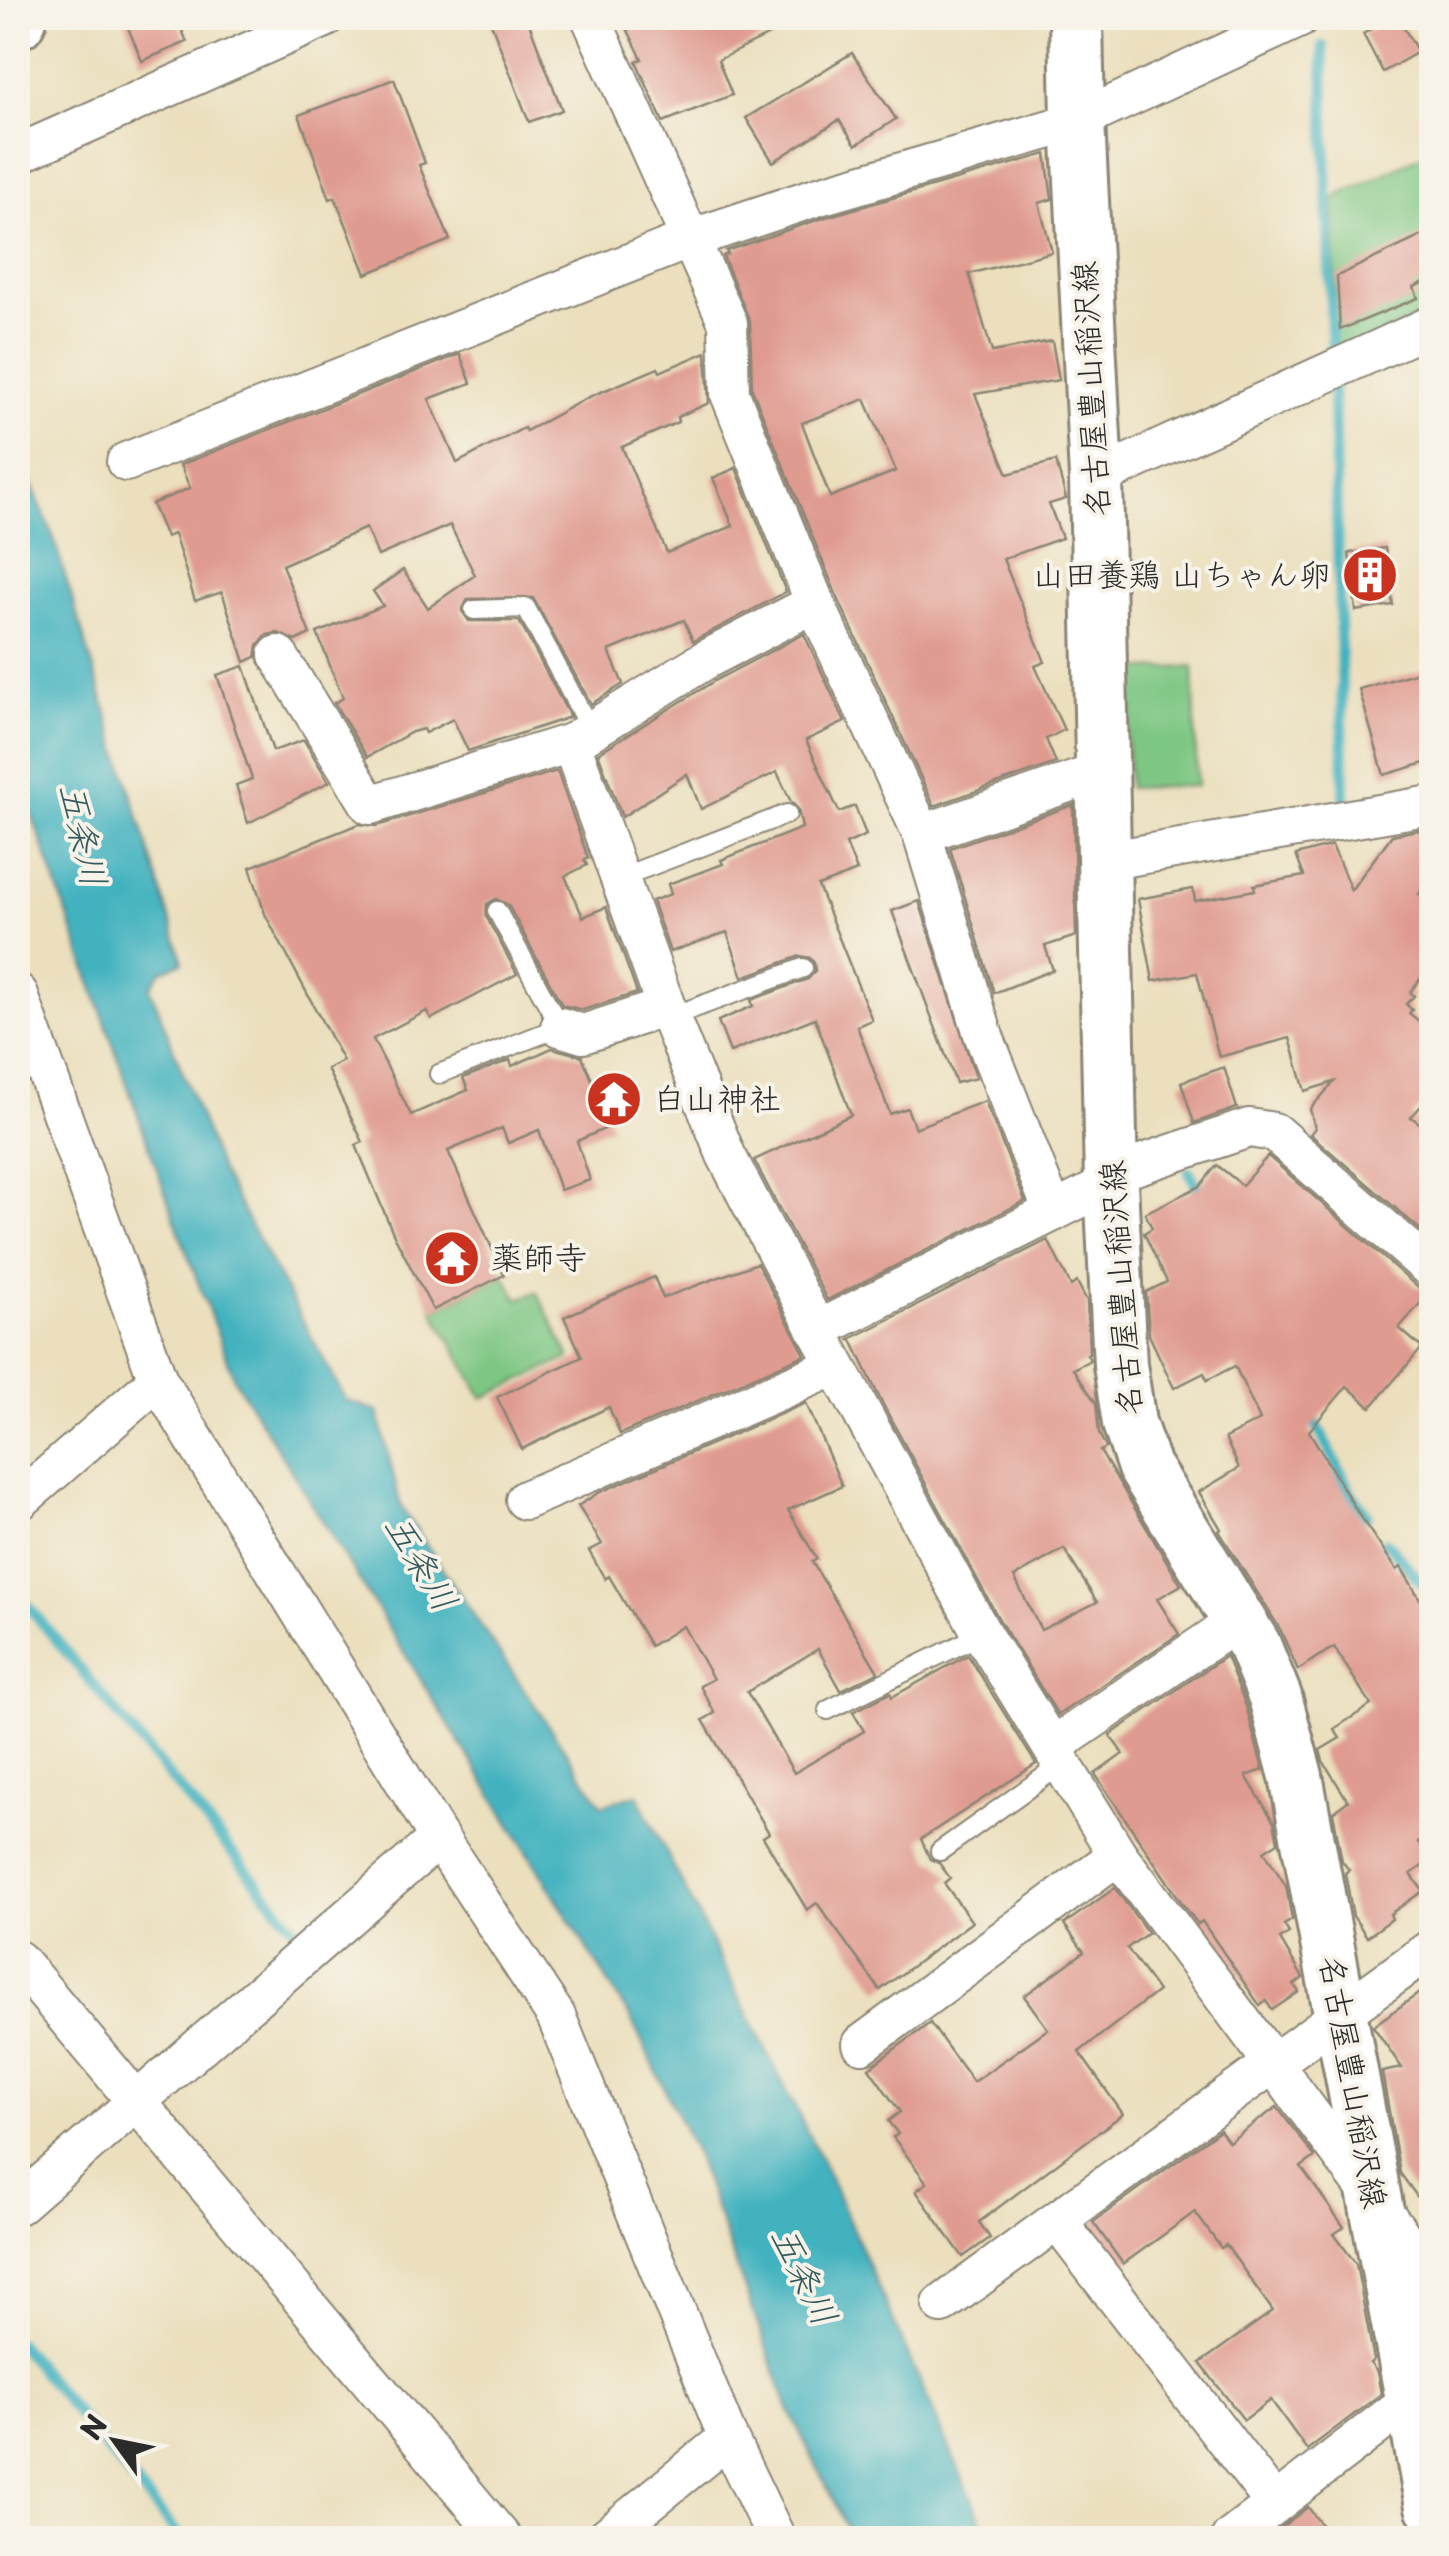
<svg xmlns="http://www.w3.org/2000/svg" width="1449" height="2556" font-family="'Playpen Sans','Klee One',sans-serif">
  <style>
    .green { fill: #7dc683; stroke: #547857; stroke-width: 2.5 }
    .water { fill: #43b2bf; stroke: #376e75; stroke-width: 2.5 }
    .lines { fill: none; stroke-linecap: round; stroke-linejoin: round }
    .stream { stroke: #43b2bf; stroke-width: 11 }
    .building { fill: #e09b91; fill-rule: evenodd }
    .lane-casing { stroke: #8b8574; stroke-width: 22 }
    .street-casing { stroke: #8b8574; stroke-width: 42 }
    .secondary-casing { stroke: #8b8574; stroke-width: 58 }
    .lane { stroke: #fff; stroke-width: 18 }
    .street { stroke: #fff; stroke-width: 38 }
    .secondary { stroke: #fff; stroke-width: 52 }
    .labels { text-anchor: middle; stroke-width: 8; stroke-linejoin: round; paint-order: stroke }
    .street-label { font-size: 32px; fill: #2b2b2b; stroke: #f7f3e8 }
    .poi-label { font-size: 32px; fill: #2b2b2b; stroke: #f7f3e8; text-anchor: start }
    .water-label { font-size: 35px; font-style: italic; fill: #335a5f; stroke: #f7f3e8 }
  </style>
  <rect width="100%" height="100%" fill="#f7f3e8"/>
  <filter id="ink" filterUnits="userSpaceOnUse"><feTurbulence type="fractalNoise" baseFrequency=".01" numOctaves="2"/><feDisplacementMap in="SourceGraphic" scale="20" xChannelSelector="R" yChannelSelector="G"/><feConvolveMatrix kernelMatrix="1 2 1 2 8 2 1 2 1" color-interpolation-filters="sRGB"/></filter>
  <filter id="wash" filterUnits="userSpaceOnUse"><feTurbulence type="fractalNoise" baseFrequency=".0048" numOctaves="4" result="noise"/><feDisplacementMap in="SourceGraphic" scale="40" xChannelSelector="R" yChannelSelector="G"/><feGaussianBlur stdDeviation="2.25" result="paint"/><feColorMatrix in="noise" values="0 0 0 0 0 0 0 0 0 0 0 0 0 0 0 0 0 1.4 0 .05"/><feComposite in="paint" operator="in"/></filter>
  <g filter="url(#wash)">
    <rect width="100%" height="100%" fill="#ebdfbd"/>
    <g class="green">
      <polygon points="1431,151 1431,312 1336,355 1334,198"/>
      <polygon points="1193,667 1197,786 1129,788 1124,670"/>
      <polygon points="504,1275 518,1299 537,1292 570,1358 483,1398 433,1310"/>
    </g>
    <path class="water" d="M18 452 52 533 183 962 161 971 150 988 221 1172 346 1400 378 1412 401 1507 602 1805 637 1794 826 2169 989 2538H852L790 2412 693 2148 631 2019 235 1380 182 1240 18 775C17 748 25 718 18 692Z"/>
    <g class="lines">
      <g class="stream">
        <polyline points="1323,46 1332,356"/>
        <polyline points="1333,387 1345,807"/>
        <polyline points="1189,1172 1203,1199"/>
        <polyline points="1310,1412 1350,1491 1367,1515"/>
        <polyline points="1386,1542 1423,1584"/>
        <polyline points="18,1594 296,1930"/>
        <polyline points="18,2343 181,2538"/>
      </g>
    </g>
    <g id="blocks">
      <g class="building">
        <polygon points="124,18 177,18 187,42 142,61"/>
        <polygon points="489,18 527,18 562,110 529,122"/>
        <polygon points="622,18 804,18 718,60 732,95 663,122 636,61 642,59"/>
        <polygon points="1391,18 1398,18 1418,52 1383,72 1363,34"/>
        <polygon points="852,53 896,119 856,145 839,120 773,162 746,118"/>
        <polygon points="394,79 425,163 419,165 450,240 366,274 335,197 330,199 299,115"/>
        <path d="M1046 154 1052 199 1039 203 1052 252 969 274 992 352 1052 341 1059 380 975 394 1008 474 1056 461 1066 499 1049 504 1062 538 1003 559 1045 662 1035 666 1064 730 1046 739 1056 763 934 806 836 594 752 389 750 322 723 256 728 254 726 251 826 217ZM865 399 896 471 830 497 802 423Z"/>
        <polygon points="1432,231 1432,279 1414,287 1418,298 1340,330 1337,276"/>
        <polygon points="706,352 709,403 677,417 678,422 622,447 667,553 733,526 713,478 736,468 786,592 693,641 684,620 609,651 623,684 591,704 533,598 468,599 462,611 469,621 519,621 570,717 468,751 453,719 425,733 423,729 412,732 367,757 334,703 343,698 317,633 383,606 373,591 403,570 428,608 475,575 450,525 378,556 366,528 282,565 310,634 295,641 278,633 267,635 258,645 256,657 245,662 222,592 195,601 174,534 166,537 152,504 190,488 180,465 460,354 471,383 429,399 457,463 524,428 526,431 589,397 658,368 660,372"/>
        <polygon points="1385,548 1393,605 1356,611 1349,553"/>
        <polygon points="804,634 845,722 806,740 839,812 855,806 866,835 846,844 857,871 818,886 872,1020 857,1026 890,1114 907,1108 915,1128 985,1101 1025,1201 827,1300 754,1160 851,1115 815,1018 730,1052 718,1021 753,1006 751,1000 808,979 815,971 814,963 810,958 800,956 743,977 727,932 670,952 652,901 671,894 668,884 723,864 721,860 802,828 798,809 791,802 777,772 701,809 687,774 622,817 598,753 716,680"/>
        <polygon points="244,666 273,751 304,740 329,782 248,823 236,785 252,779 217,675"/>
        <polygon points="1432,668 1432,761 1384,775 1359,689"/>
        <polygon points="557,771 588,858 584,860 587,865 565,876 583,917 606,907 637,993 583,1010 562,1005 508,905 496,899 487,904 486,916 517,974 431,1019 427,1011 373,1039 411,1115 468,1090 463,1078 510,1060 512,1066 552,1048 582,1056 611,1126 577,1141 590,1180 560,1190 539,1130 508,1143 502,1128 448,1151 504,1275 433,1310 393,1233 356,1145 363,1142 327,1069 343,1061 265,914 250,867 359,824 377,826"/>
        <polygon points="1073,805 1076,936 1045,946 1053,970 994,993 950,848"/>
        <polygon points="1418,830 1431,840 1431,877 1419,894 1432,903 1432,964 1410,992 1414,996 1406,1004 1412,1010 1409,1013 1432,1032 1432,1094 1411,1117 1432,1132 1432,1240 1310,1134 1315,1128 1310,1109 1334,1082 1305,1091 1290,1038 1219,1057 1197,973 1153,981 1138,899 1193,889 1195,901 1255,890 1254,885 1304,876 1296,855 1332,845 1351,890 1392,835"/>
        <polygon points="919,901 976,1078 956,1083 892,911"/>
        <polygon points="1224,1067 1237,1108 1194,1123 1181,1082"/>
        <polygon points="1268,1156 1417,1287 1430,1292 1399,1328 1422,1348 1371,1407 1347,1386 1309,1431 1361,1518 1397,1570 1401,1567 1432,1619 1432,1832 1418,1842 1431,1860 1411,1874 1423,1891 1390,1914 1392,1919 1367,1937 1353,1916 1345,1873 1349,1870 1342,1861 1333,1812 1348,1801 1323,1761 1320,1750 1340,1738 1334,1729 1371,1705 1334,1647 1298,1670 1280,1629 1219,1531 1221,1529 1199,1492 1239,1468 1225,1438 1260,1420 1235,1366 1207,1380 1204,1373 1174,1388 1149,1335 1146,1292 1167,1282 1144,1233 1152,1228 1145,1213 1200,1186 1217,1165 1242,1185"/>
        <path d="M1048 1240 1071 1286 1077 1282 1087 1301 1089 1353 1087 1354 1090 1360 1073 1369 1096 1403 1099 1433 1106 1448 1100 1451 1181 1585 1157 1599 1179 1634 1058 1715 1001 1623 880 1399 852 1340H848ZM1064 1549 1097 1602 1041 1630 1014 1577Z"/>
        <polygon points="757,1263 805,1355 620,1434 609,1407 522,1449 497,1397 582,1357 564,1317 654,1277 663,1298"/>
        <polygon points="806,1403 842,1486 788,1510 817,1559 812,1562 878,1672 841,1690 818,1649 747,1692 794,1773 864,1731 853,1712 890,1693 892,1697 968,1655 1036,1764 921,1839 930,1859 939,1863 950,1878 944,1883 972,1922 880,1990 817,1903 807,1910 763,1837 769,1833 703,1720 715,1713 700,1686 713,1679 683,1626 650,1646 609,1576 605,1579 589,1551 602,1544 578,1506 598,1493"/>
        <polygon points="1226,1656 1246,1706 1263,1770 1246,1776 1274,1822 1278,1842 1264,1851 1286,1886 1292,1920 1284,1925 1289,1933 1280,1939 1303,1978 1294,1985 1299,1992 1272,2010 1266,2001 1260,2006 1202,1921 1198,1924 1184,1906 1095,1774 1123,1754 1110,1735"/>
        <polygon points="1115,1888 1148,1933 1127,1948 1158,1991 1079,2052 1123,2114 979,2222 990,2238 963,2257 916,2191 927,2183 893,2137 898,2134 888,2121 900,2112 869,2068 930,2023 973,2082 1048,2029 1024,1996 1084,1952 1064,1924"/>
        <polygon points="1432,1984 1432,2217 1400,2173 1382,2072 1402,2068 1373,2026"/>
        <polygon points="1277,2107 1315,2157 1301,2167 1344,2227 1334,2234 1356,2264 1374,2360 1370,2363 1377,2372 1381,2394 1307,2450 1271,2400 1244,2420 1200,2363 1273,2311 1226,2245 1221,2248 1195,2212 1123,2264 1093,2222 1220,2130 1229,2142"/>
        <polygon points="1308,2507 1331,2538 1267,2538"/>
      </g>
    </g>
  </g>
  <g filter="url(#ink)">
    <use href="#blocks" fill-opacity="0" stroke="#8b8574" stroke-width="2.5"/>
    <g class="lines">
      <g class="lane-casing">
        <g id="lane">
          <polyline points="474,610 526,608 591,731"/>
          <polyline points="619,878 787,814"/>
          <polyline points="670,1017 803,968"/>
          <polyline points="439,1074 560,1027 497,911"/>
          <polyline points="828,1710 982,1634"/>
          <polyline points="940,1851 1062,1764"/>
        </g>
      </g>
      <g class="street-casing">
        <g id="street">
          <polyline points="591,18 728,323 730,394 815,603 922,834 983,1034 1053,1212 1111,1183"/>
          <polyline points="18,154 325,18"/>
          <polyline points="126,462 690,239 819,196 1078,121 1300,18"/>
          <polyline points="1096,478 1432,325"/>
          <polyline points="815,603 705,660 571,743 666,1007 726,1155 817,1330 982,1634 1118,1855 1432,2277"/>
          <polyline points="278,655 370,805 571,743"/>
          <polyline points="922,834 1102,771"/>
          <polyline points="1104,861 1432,805"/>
          <polyline points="18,993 158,1380 439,1838 556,2016 728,2438 776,2538"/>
          <polyline points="560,1027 583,1034 666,1007"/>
          <polyline points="1111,1174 1249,1128 1274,1132 1432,1270"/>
          <polyline points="817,1330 1053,1212"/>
          <polyline points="525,1500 836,1366"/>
          <polyline points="18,1502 158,1380"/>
          <polyline points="1052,1747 1239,1620"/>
          <polyline points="18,1960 502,2538"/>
          <polyline points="862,2044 1118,1855"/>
          <polyline points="18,2205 439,1838"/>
          <polyline points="1058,2222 1275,2504"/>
          <polyline points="942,2304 1432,1948"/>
          <polyline points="605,2538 728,2438"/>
          <polyline points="1231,2538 1410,2400"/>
        </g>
      </g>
      <g class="secondary-casing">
        <g id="secondary">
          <polyline points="1076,18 1078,121 1096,478 1111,1183 1120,1365 1129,1423 1144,1467 1254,1645 1275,1697 1296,1776 1432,2506"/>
          <polyline points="18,22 20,18"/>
        </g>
      </g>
      <use href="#lane" class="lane"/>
      <use href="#street" class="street"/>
      <use href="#secondary" class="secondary"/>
    </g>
  </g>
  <defs>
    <g id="building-disc" transform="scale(2.875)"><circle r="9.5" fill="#c8321e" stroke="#f7f3e8"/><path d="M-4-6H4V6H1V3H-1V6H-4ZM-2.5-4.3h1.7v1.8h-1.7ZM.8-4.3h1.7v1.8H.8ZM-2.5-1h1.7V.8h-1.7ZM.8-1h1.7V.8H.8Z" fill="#fff"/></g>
    <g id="temple-disc" transform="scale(2.875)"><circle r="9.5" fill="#c8321e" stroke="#f7f3e8"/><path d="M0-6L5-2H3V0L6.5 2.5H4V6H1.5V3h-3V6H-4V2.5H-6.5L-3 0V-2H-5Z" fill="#fff"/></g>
  </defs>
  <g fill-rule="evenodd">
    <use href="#building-disc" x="1370" y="575"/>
    <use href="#temple-disc" x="614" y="1099"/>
    <use href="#temple-disc" x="452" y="1258"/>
  </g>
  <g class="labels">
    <g class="street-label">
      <text transform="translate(1091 389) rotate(-93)" y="11">名古屋豊山稲沢線</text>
      <text transform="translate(1121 1288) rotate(-94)" y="11">名古屋豊山稲沢線</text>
      <text transform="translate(1353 2082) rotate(80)" y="11">名古屋豊山稲沢線</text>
    </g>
    <g class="poi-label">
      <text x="1331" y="586" text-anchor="end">山田養鶏 山ちゃん卵</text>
      <text x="653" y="1110">白山神社</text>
      <text x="491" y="1269">薬師寺</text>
    </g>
    <g class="water-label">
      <text transform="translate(83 835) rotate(77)" y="12">五条川</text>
      <text transform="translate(421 1563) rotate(59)" y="12">五条川</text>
      <text transform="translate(804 2276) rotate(64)" y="12">五条川</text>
    </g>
  </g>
  <rect width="1449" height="2556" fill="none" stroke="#f7f3e8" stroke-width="60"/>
  <g transform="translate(115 2441) rotate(303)" stroke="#f7f3e8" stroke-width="8" paint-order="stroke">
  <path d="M0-8L18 38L0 25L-18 38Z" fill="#2b2b2b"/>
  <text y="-15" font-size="28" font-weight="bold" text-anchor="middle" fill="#2b2b2b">N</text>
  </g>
</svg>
